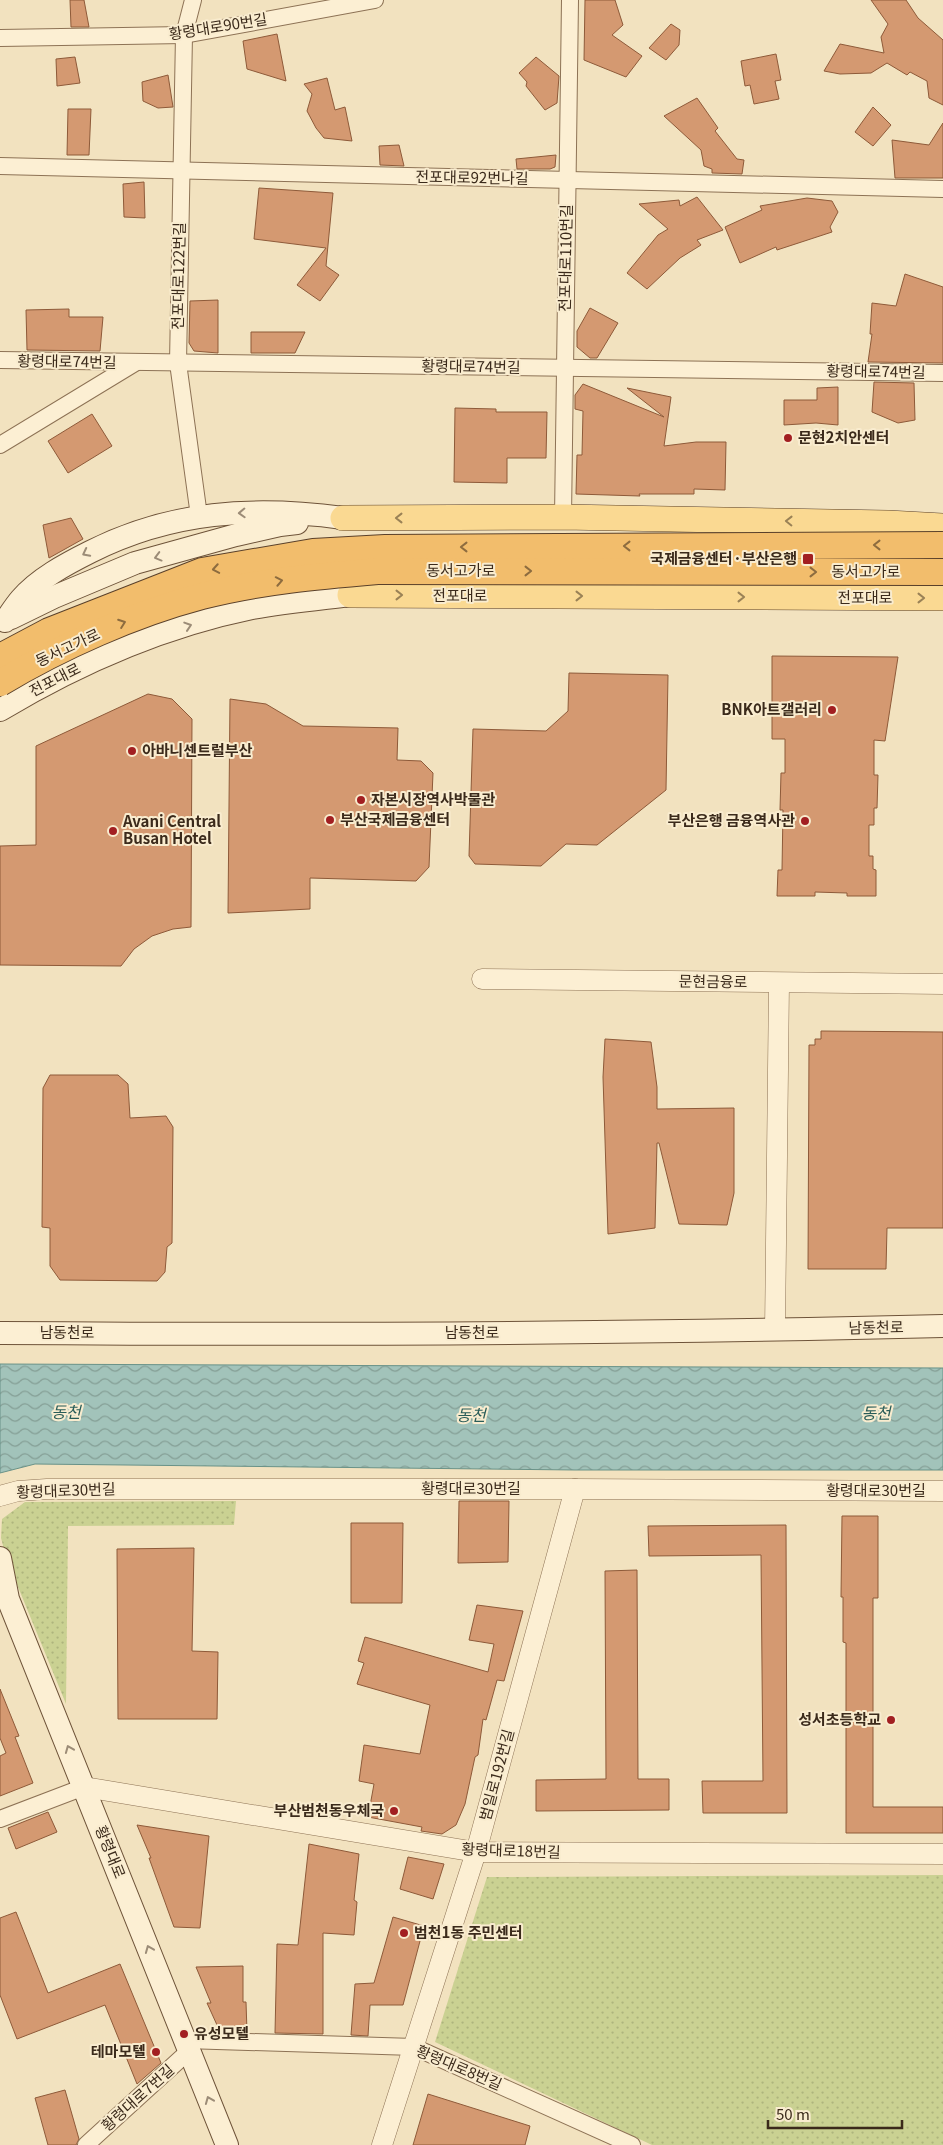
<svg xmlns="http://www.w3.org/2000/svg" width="943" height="2145" font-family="Georgia,'Noto Sans KR',serif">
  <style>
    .grass { fill: url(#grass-dots) }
    .water { fill: url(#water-waves); stroke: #699288 }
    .building { fill: #d49971; stroke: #8e5a39 }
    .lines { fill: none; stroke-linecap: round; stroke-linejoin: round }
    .minor-casing { stroke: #8d7255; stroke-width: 18 }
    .tertiary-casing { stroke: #8d7255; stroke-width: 21 }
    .secondary-casing { stroke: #6e5339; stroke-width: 24 }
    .primary-casing { stroke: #5a402a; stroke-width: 26 }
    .minor { stroke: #fcefd3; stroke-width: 16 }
    .tertiary { stroke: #fcefd3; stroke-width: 20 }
    .secondary { stroke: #fcefd3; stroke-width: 22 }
    .primary { stroke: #fad992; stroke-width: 25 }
    .trunk-bridge-casing { stroke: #5a402a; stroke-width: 28; stroke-linecap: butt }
    .trunk-bridge { stroke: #f2bd6c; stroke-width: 26 }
    .oneway { stroke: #9c8c77 }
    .oneway2 { stroke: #9a8256 }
    .oneway3 { stroke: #8d6c3f }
    .poi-dot { fill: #a21f21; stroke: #f9eccf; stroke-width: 2 }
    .labels { text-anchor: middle; stroke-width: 4; stroke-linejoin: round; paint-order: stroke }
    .street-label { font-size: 15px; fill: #3b2a1b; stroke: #f9eccf }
    .poi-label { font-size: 15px; font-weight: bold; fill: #3b2a1b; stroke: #f9eccf; text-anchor: start }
    .water-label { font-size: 16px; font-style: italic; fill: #295c58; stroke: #f9eccf }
  </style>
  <defs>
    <pattern id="grass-dots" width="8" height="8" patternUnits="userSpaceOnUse" patternTransform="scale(1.25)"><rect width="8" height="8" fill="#cad192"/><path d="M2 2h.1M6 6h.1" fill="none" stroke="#aeb47d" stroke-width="1.8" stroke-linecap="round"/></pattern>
    <pattern id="water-waves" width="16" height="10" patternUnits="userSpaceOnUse" patternTransform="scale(1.25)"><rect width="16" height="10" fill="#a2c3ba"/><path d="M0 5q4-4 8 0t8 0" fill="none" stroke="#859f96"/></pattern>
  </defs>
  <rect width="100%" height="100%" fill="#f2e2bf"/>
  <g class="grass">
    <polygon points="236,1501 234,1525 68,1526 66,1704 7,1560 1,1538 2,1519 25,1502"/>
    <polygon points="943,1875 943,2145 652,2145 435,2042 487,1877"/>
  </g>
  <polygon class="water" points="0,1364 943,1368 943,1470 575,1470 35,1464 0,1473"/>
  <g class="building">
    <polygon points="70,0 84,0 89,27 71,27"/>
    <polygon points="585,0 615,0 623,25 612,35 642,56 626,77 584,60"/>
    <polygon points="871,0 906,0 918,18 943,40 943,105 929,98 927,81 910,72 907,75 887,63 871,73 840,74 824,71 840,44 884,53 881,37 888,24"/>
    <polygon points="671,24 680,30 679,45 666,60 649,48"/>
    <polygon points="277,34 286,81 247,69 243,41"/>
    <polygon points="776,54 781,80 775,81 779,99 754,104 750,85 745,86 741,61"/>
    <polygon points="75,57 80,83 57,86 56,59"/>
    <polygon points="536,57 559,76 557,103 545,110 526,86 527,82 519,73"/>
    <polygon points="168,75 173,107 158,108 143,101 142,82"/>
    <polygon points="327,78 335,110 345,107 352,141 324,138 316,128 307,111 312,94 304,84"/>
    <polygon points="697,98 718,128 715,131 737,159 744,160 742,174 712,173 712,169 704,166 701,150 664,116"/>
    <polygon points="873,107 891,125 873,146 855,132"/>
    <polygon points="68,109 91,109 89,155 67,155"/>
    <polygon points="943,123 943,178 895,178 892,140 929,145"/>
    <polygon points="399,145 404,166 380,165 379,146"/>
    <polygon points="556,155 555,167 550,169 517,169 516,159"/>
    <polygon points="144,182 145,218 124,217 123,184"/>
    <polygon points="259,188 333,193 326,266 339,275 320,301 297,285 326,248 254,239"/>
    <polygon points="697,197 723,230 697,240 701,245 680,258 647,289 627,273 658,235 668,229 639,204 679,200 680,206"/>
    <polygon points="807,198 832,201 838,212 830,227 832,232 777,250 776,247 740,263 725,227 762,210 760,206"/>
    <polygon points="905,274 943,287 943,363 868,362 872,334 870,334 872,303 896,306"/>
    <polygon points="218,300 218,353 194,351 189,343 190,301"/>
    <polygon points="590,308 618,323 597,358 590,358 577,347 577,331"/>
    <polygon points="69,309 69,317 103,317 100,351 27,350 26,310"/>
    <polygon points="251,332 305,332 295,353 251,353"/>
    <polygon points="874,382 914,383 915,420 898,423 872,412"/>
    <polygon points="583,384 664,417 627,388 671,397 664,446 696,442 726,442 725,490 694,489 694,494 639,494 640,496 576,494 577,455 582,455 583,411 575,409 575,395"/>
    <polygon points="838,387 838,425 816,423 784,425 784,400 817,400 817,388"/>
    <polygon points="455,408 496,409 496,412 547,412 546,458 507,458 507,483 454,482"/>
    <polygon points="92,414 112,446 68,473 48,441"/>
    <polygon points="71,518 83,539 49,558 43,525"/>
    <polygon points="772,656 898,657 885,741 874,740 874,775 878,775 877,808 874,808 874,825 869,825 869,856 873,856 873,869 876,870 876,896 847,896 847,893 815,892 815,896 777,896 778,870 782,870 783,810 780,810 781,773 785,773 785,739 772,739"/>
    <polygon points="569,673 668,675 666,790 597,845 566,844 541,866 475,864 469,856 473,729 546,731 568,711"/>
    <polygon points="148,694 172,699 192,719 191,927 173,929 152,936 134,949 121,966 0,965 0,846 36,845 36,746"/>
    <polygon points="230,699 266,704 303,726 398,728 397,760 421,761 433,773 429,867 416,881 310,878 310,909 228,913"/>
    <polygon points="821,1031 943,1032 943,1228 887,1228 886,1269 808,1269 809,1045 815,1045 815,1039 821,1039"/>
    <polygon points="605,1039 651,1042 657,1087 657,1109 734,1108 734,1193 727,1225 679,1224 659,1143 657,1143 655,1228 608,1234 603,1077"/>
    <polygon points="50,1075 118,1075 128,1084 130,1118 166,1116 173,1127 172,1243 167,1247 165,1272 157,1281 60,1280 50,1266 50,1228 42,1227 43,1088"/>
    <polygon points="459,1501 509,1501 508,1562 458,1563"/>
    <polygon points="842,1516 878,1516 878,1598 873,1598 873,1807 943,1807 943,1833 846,1833 846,1643 843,1642 843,1597 841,1597"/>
    <polygon points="351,1523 403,1523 402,1603 351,1603"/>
    <polygon points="786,1525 787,1813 703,1813 702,1781 763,1781 761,1555 649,1556 648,1526"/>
    <polygon points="194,1548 192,1651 218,1652 217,1719 118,1719 117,1549"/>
    <polygon points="637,1570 638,1779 669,1779 669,1810 536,1811 536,1780 606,1779 605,1571"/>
    <polygon points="477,1605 523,1611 504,1681 497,1680 486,1720 483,1719 478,1755 475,1757 465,1804 456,1825 442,1834 421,1831 422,1827 368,1817 374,1784 359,1781 364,1745 420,1754 430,1705 357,1684 364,1663 358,1661 365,1637 488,1672 494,1644 469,1640"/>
    <polygon points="0,1689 19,1736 15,1737 33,1783 0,1796 0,1756 6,1753 0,1738"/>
    <polygon points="48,1812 57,1832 16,1849 8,1828"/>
    <polygon points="137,1825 209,1836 200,1928 174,1927 149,1858 151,1858"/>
    <polygon points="309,1844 359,1854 354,1900 357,1902 354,1935 323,1933 323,2034 275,2033 277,1944 298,1945"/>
    <polygon points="408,1857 444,1864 433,1899 400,1889"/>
    <polygon points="16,1912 48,1993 120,1964 161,2063 137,2084 105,2005 17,2039 0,1995 0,1918"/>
    <polygon points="393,1917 424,1926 403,2005 370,2005 368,2036 351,2035 355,1984 374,1983"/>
    <polygon points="243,1966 243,2002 246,2002 247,2032 224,2031 217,2025 207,2003 211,2003 196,1967"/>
    <polygon points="65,2090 79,2139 76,2145 48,2145 35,2098"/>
    <polygon points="428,2094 530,2126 525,2145 413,2145"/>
  </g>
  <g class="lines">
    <g class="minor-casing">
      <g id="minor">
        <polyline points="193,0 184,35 178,363 199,516"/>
        <polyline points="0,38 184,35 375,0"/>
        <polyline points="0,166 943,189"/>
        <polyline points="0,360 943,373"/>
        <polyline points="0,445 135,363"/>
        <polyline points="563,517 570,0"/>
        <polyline points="0,1819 84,1787"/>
        <polyline points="185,2040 414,2047 632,2145"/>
        <polyline points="86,2145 189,2051"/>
      </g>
    </g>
    <g class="tertiary-casing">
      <g id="tertiary">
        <polyline points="482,979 943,984"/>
        <polyline points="775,1330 779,983"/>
        <polyline points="0,1496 18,1491 47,1489 575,1489 943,1491"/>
        <polyline points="84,1787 476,1852 943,1854"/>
        <polyline points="382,2145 476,1852 575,1489"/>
      </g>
    </g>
    <g class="secondary-casing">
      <g id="secondary">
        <polyline points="11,618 54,597 135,563 236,535 280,525 297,523"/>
        <path d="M5 621C10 614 15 606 21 599 38 579 66 564 90 552 171 511 253 506 343 518"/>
        <path d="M0 710C77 664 164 626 252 608 285 602 317 599 350 595"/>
        <path d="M0 1333C314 1335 629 1334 943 1326"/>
        <polyline points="0,1558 8,1599 227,2145"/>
      </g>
    </g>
    <g class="primary-casing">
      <g id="primary">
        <polyline points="343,518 563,517 888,523 943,526"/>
        <polyline points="350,595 943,598"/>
      </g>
    </g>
    <use href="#minor" class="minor"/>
    <use href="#tertiary" class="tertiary"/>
    <use href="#secondary" class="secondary"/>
    <use href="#primary" class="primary"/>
    <g class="trunk-bridge-casing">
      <g id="trunk-bridge">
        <polyline points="0,657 49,631 202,571 313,552 385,548 943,545"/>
        <path d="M0 683C60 647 134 614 202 596 260 581 320 576 379 571L943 572"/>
      </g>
    </g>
    <use href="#trunk-bridge" class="trunk-bridge"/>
  </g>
  <defs><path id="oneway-chevron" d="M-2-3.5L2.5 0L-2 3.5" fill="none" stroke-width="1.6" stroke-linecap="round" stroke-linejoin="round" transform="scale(1.25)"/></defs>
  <g class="oneway">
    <use href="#oneway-chevron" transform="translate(242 513) rotate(178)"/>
    <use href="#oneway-chevron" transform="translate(86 553) rotate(153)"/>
    <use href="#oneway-chevron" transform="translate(158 557) rotate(165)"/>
    <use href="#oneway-chevron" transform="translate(188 626) rotate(-18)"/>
    <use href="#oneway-chevron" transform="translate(69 1749) rotate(-112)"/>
    <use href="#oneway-chevron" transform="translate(149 1949) rotate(-112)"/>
    <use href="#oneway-chevron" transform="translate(209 2100) rotate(-112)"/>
  </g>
  <g class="oneway2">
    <use href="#oneway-chevron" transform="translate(399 518) rotate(180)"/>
    <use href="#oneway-chevron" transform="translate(789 521) rotate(-179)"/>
    <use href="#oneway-chevron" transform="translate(399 595)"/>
    <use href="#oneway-chevron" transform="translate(579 596)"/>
    <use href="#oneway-chevron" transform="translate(741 597)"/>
    <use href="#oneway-chevron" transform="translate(921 598)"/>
  </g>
  <g class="oneway3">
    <use href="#oneway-chevron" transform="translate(877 545) rotate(180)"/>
    <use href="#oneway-chevron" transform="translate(627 546) rotate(180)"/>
    <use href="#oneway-chevron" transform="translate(464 547) rotate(180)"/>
    <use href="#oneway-chevron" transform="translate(216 569) rotate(170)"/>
    <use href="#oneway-chevron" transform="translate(528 571)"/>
    <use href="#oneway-chevron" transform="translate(813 572)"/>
    <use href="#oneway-chevron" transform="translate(279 581) rotate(-11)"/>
    <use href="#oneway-chevron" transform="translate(122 623) rotate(-20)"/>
  </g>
  <g class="poi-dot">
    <circle cx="788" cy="438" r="5"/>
    <rect x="802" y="553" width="12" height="12" rx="2.5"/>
    <circle cx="832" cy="710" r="5"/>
    <circle cx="132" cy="751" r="5"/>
    <circle cx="361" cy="800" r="5"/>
    <circle cx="330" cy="820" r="5"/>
    <circle cx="805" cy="821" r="5"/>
    <circle cx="113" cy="831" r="5"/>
    <circle cx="891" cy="1720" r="5"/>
    <circle cx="394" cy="1811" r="5"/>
    <circle cx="404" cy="1933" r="5"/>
    <circle cx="184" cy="2034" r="5"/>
    <circle cx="156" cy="2052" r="5"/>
  </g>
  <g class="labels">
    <g class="street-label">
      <text transform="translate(218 27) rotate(-9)" y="5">황령대로90번길</text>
      <text transform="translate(472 178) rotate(1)" y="5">전포대로92번나길</text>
      <text transform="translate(566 258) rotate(-89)" y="5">전포대로110번길</text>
      <text transform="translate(179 276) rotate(-89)" y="5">전포대로122번길</text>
      <text transform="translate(67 362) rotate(1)" y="5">황령대로74번길</text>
      <text transform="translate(471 367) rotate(1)" y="5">황령대로74번길</text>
      <text transform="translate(876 372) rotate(1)" y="5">황령대로74번길</text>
      <text x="461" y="576">동서고가로</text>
      <text x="866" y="577">동서고가로</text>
      <text x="460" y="601">전포대로</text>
      <text x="865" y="603">전포대로</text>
      <text transform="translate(68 648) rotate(-25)" y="5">동서고가로</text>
      <text transform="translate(55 680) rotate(-27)" y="5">전포대로</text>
      <text transform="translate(713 982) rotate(1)" y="5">문현금융로</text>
      <text transform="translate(876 1328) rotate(-1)" y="5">남동천로</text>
      <text x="67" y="1338">남동천로</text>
      <text x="472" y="1338">남동천로</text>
      <text x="471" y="1494">황령대로30번길</text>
      <text transform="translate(66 1491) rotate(-2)" y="5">황령대로30번길</text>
      <text x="876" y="1496">황령대로30번길</text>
      <text transform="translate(497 1775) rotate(-75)" y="5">범일로192번길</text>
      <text transform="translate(511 1851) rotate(2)" y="5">황령대로18번길</text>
      <text transform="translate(110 1852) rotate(68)" y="5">황령대로</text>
      <text transform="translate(459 2068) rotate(23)" y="5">황령대로8번길</text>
      <text transform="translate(138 2098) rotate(-42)" y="5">황령대로7번길</text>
    </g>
    <g class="poi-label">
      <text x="798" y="443">문현2치안센터</text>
      <text x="797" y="564" text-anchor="end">국제금융센터·부산은행</text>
      <text x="822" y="715" text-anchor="end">BNK아트갤러리</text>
      <text x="142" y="756">아바니센트럴부산</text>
      <text x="371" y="805">자본시장역사박물관</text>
      <text x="340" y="825">부산국제금융센터</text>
      <text x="795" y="826" text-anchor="end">부산은행 금융역사관</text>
      <text x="123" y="827">Avani Central<tspan x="123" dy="17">Busan Hotel</tspan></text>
      <text x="881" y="1725" text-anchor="end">성서초등학교</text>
      <text x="384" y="1816" text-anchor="end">부산범천동우체국</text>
      <text x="414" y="1938">범천1동 주민센터</text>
      <text x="194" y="2039">유성모텔</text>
      <text x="146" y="2057" text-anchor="end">테마모텔</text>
    </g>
    <g class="water-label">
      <text x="66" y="1418">동천</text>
      <text transform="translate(876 1413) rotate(-1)" y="6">동천</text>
      <text x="471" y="1421">동천</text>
    </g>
  </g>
  <path d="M768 2120v8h134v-8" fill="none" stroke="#3b2a1b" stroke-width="2.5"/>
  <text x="776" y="2120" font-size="15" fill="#3b2a1b" stroke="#f9eccf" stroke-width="4" paint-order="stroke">50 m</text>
</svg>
